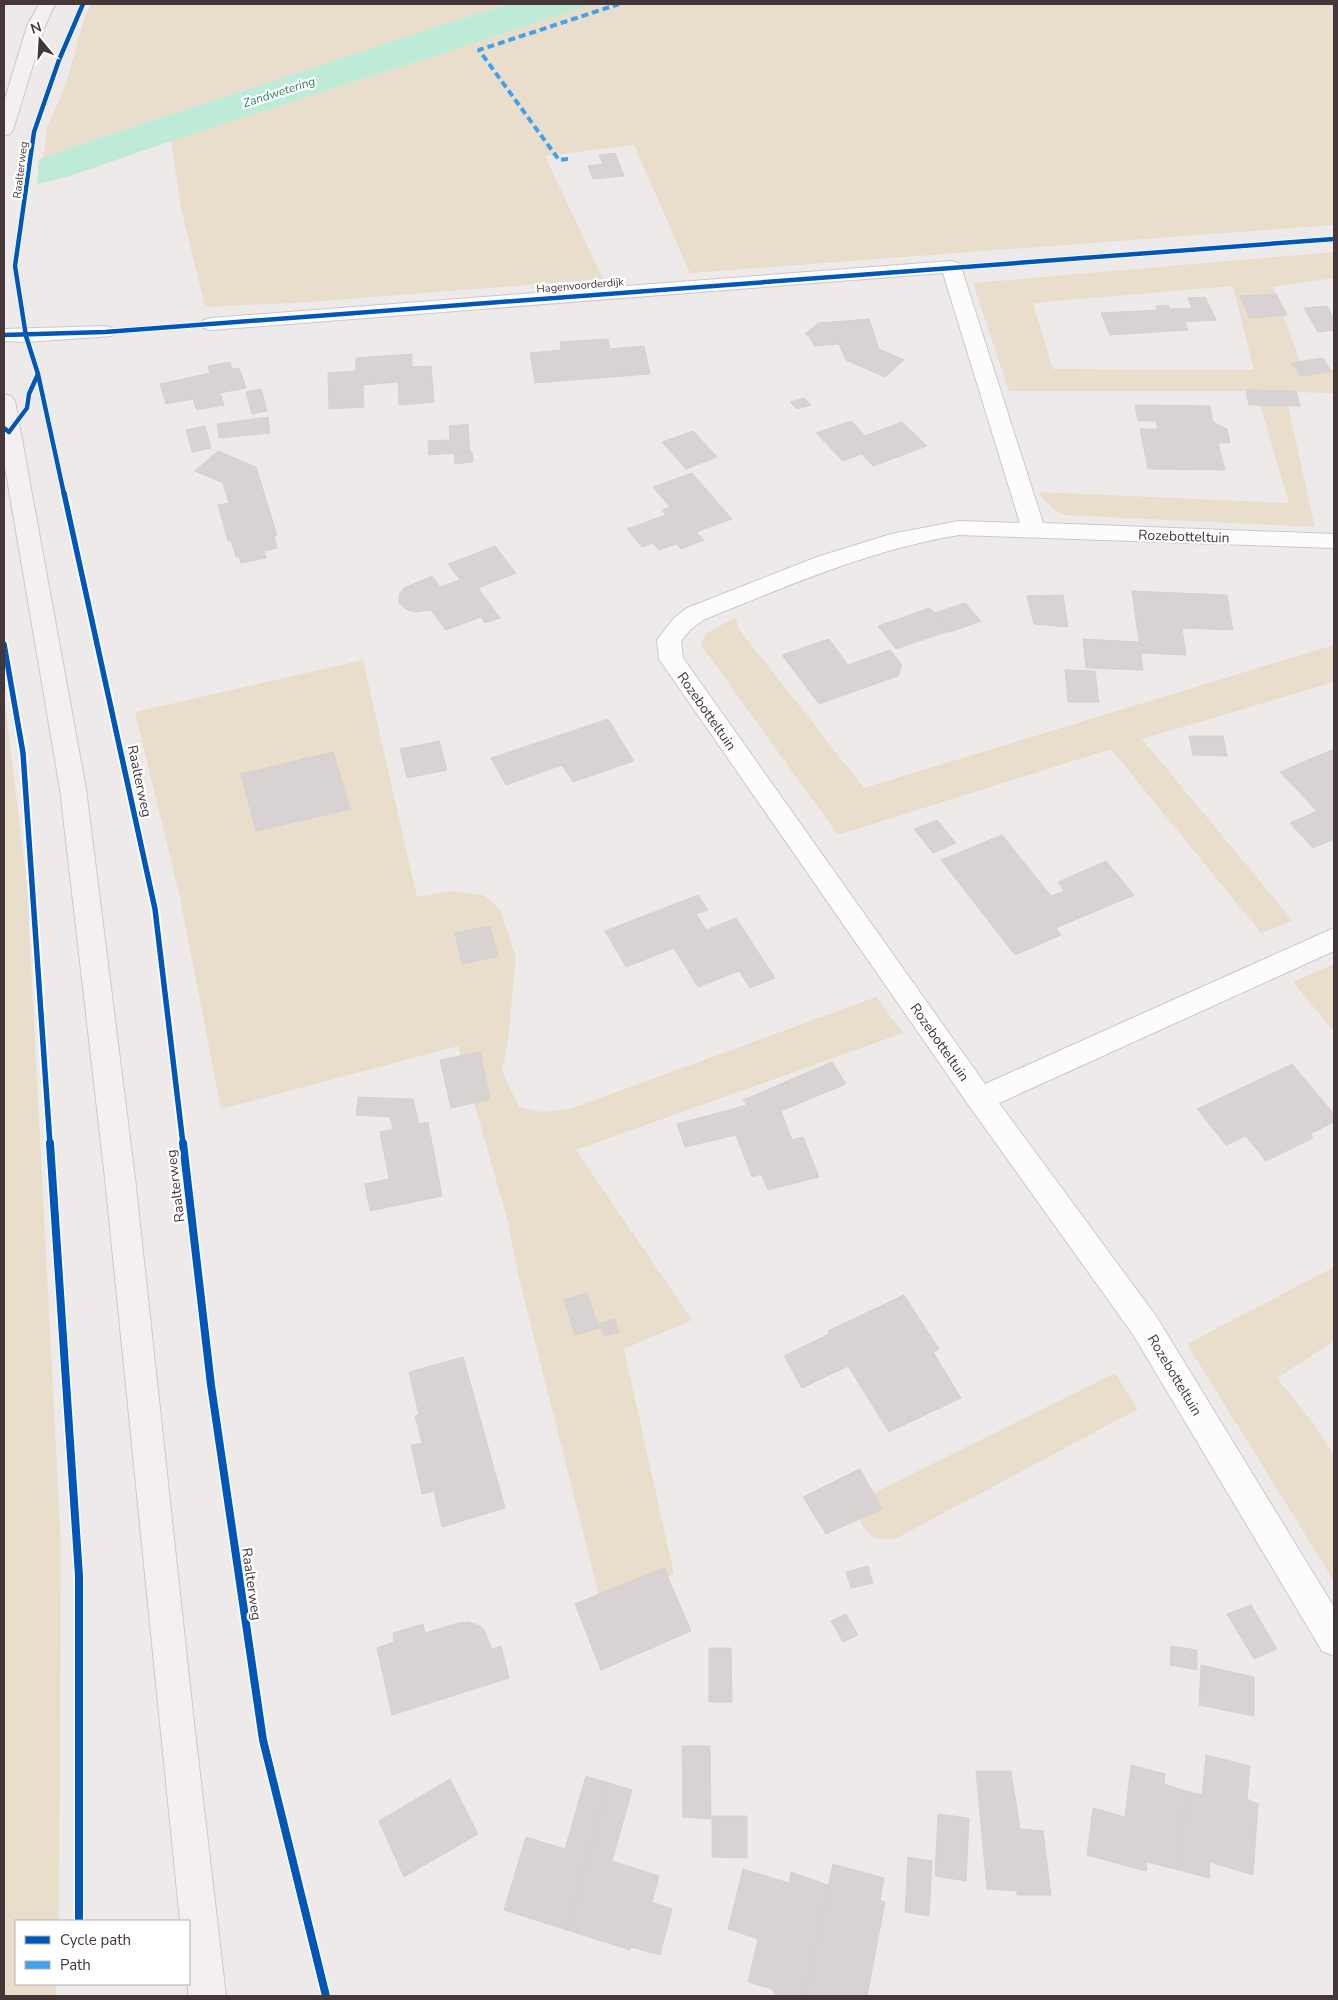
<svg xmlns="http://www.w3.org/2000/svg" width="1338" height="2000" font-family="'Nunito Sans',sans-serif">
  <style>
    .green { fill: #e9ddcc; fill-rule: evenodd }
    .water { fill: #bdebd8 }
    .pier { fill: #efeaea }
    .building { fill: #d9d2d3; stroke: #d7d0d1 }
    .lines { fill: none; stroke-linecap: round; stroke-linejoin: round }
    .street-casing { stroke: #cdc7c8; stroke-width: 2 }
    .secondary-casing { stroke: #d2c6c7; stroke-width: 2 }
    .street { fill: #fdfcfc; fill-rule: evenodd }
    .secondary { fill: #f5efef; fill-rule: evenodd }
    .quiet { stroke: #3fa3ec; stroke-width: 4; stroke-dasharray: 7 4; stroke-linecap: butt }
    .cycleway-far2-casing { stroke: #fff; stroke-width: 6 }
    .cycleway-far1-casing { stroke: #fff; stroke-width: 9 }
    .cycleway-casing { stroke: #fff; stroke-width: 11 }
    .cycleway-far2 { stroke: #0057b8; stroke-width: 4.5 }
    .cycleway-far1 { stroke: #0057b8; stroke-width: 5.5 }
    .cycleway { stroke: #0057b8; stroke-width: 8 }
    .labels { text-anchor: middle; stroke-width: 4.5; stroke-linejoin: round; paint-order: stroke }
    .far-street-label { font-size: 11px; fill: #453639; stroke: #fff }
    .far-water-label { font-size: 12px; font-style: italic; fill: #2e8262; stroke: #fff }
    .street-label { font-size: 14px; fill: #453639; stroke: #fff }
  </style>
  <rect width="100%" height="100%" fill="#efeaea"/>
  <g class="green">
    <polygon points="92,4 507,4 81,144 43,160 47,129 66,83 86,13"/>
    <polygon points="595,4 1334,4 1334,225 690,273 634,145 545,156 603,279 310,302 205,307 181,208 171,141"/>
    <path d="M1334 252V278L1273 287 1303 370H1334V393L1285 392 1315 527 1064 515C1052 509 1046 503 1039 492L1289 503 1256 391H1009L973 283ZM1233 286 1254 370 1053 369 1033 303Z"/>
    <polygon points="736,617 738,628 864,788 1334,645 1334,682 1142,739 1293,921 1261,933 1111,749 838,835 701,645 705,634"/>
    <polygon points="363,660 417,897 452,891 483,895 500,909 516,957 508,1042 502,1071 519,1107 542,1112 570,1109 876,997 903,1033 576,1150 692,1320 624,1349 674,1574 601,1604 518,1274 508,1222 458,1046 221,1109 180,898 135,712"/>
    <polygon points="4,694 27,885 61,1545 59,1921 16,1921 16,1984 56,1984 56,1996 4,1996"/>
    <polygon points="1334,964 1334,1032 1293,982"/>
    <polygon points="1334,1267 1334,1341 1277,1378 1314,1424 1334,1456 1334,1581 1187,1344"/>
    <path d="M1115 1373 1138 1409 895 1539C866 1543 864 1527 852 1504Z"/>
  </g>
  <polygon class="water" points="507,4 595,4 171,141 73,175 4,193 4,173 81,144"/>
  <polygon class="pier" points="39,159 37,187 4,196 4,170"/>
  <g class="building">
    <polygon points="615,153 624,176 593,179 588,166 603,164 599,155"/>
    <polygon points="1276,294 1287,315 1250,318 1240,296"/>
    <polygon points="1205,297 1216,320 1185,322 1188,330 1110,335 1101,313 1158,310 1156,306 1168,305 1170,309 1192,308 1188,298"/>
    <polygon points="1327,306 1334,319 1334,330 1318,332 1304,308"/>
    <polygon points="869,319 879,349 904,360 885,377 846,360 839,344 814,346 809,336 805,334 818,323"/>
    <polygon points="608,339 610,349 644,346 650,374 535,383 530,353 561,350 560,342"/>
    <polygon points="412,354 412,367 431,366 434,402 399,405 398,382 363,385 364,407 329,409 328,373 356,371 356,358"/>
    <polygon points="1323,358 1331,371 1301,376 1291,363"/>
    <polygon points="230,362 232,369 239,368 246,388 220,393 224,405 197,410 193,399 166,404 160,384 210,373 208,366"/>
    <polygon points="261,389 267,411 252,414 246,392"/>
    <polygon points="1246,390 1296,391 1300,406 1249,405"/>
    <polygon points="804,398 811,405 797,409 790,402"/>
    <polygon points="1135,405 1210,406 1213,422 1227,429 1230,443 1218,443 1225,470 1148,469 1140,429 1158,429 1156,421 1138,421"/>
    <polygon points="268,417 270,433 219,438 217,424"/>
    <polygon points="851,421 865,436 902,422 927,446 873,466 862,454 843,461 816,433"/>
    <polygon points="468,424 470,452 429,455 428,441 450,440 449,426"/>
    <polygon points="205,426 211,448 192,452 186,430"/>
    <polygon points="693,431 717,457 686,469 662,442"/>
    <polygon points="218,451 256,467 277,535 274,536 277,548 264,551 266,558 241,563 239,556 236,557 231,540 228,541 218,505 229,503 223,483 195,471"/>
    <polygon points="472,452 473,462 455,464 454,453"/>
    <polygon points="692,473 732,519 696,532 704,540 681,549 676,544 659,550 653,543 642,547 627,529 666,515 662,510 670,507 653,487"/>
    <polygon points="495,546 516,573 478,588 500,618 485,623 481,617 446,630 431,610 414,612 406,609 399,603 399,594 404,588 432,576 440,587 460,580 448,564"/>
    <polygon points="1132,591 1227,595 1233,630 1182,628 1186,655 1141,653 1143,670 1086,668 1083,639 1139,642"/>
    <polygon points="1063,595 1068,627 1034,624 1027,596"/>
    <polygon points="965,603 981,621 950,632 934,613"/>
    <polygon points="930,608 949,631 896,649 878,626"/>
    <polygon points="829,639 848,665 890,650 902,665 898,676 819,704 782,655"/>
    <polygon points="1065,670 1095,671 1099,702 1068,702"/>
    <polygon points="608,719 634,761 573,782 562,765 506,785 491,758"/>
    <polygon points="1189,736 1223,736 1227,756 1193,755"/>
    <polygon points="439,741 447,770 407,778 400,749"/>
    <polygon points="1334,749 1334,839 1313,848 1290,823 1317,811 1280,772"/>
    <polygon points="333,752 350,809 256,831 241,774"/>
    <polygon points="937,820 956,843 933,853 914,829"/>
    <polygon points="1002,835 1051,896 1064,891 1058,882 1106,861 1134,895 1056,928 1061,935 1015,955 941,860"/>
    <polygon points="698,895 708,910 696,914 706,930 736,918 775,978 750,988 739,971 698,987 674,948 626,967 605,931"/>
    <polygon points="490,926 498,956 462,964 455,933"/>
    <polygon points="480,1052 490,1099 451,1108 440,1060"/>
    <polygon points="832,1062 846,1084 781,1111 792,1140 803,1137 819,1177 768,1190 761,1174 752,1177 736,1135 685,1147 677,1124 747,1105 743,1100"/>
    <polygon points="1292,1064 1334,1114 1334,1122 1310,1134 1313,1138 1266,1161 1246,1136 1226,1145 1197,1109"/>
    <polygon points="358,1097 413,1099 419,1124 428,1122 442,1196 370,1211 365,1184 389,1179 380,1132 393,1129 390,1117 356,1115"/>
    <polygon points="587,1293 597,1324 595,1325 596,1329 575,1335 564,1300"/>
    <polygon points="904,1295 939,1349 933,1352 961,1398 889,1432 848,1366 802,1388 784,1356 829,1334 828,1331"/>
    <polygon points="615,1319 619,1332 604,1336 601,1328 596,1329 595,1325"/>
    <polygon points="463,1357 505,1508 442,1527 434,1491 422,1494 411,1445 422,1443 415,1416 419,1415 409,1372"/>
    <polygon points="860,1469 882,1509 826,1534 803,1497"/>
    <polygon points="868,1566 873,1583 851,1588 846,1572"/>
    <polygon points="664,1568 691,1631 601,1670 575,1604"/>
    <polygon points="1251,1605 1277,1649 1254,1659 1227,1614"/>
    <polygon points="846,1614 858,1635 843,1642 831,1621"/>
    <polygon points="468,1622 480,1626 484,1630 492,1649 501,1646 509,1678 392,1715 377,1648 394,1642 393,1633 423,1624 425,1633 458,1623"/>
    <polygon points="1171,1646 1197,1650 1197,1670 1170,1665"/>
    <polygon points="709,1648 731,1648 732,1702 709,1702"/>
    <polygon points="1201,1665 1254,1677 1254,1716 1199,1705"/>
    <polygon points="682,1746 710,1746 711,1819 683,1817"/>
    <polygon points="1206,1755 1250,1766 1247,1799 1258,1804 1253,1875 1210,1862 1209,1878 1179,1870 1186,1791 1202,1795"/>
    <polygon points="1131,1765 1165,1774 1164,1784 1186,1791 1179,1870 1147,1862 1146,1871 1087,1855 1093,1808 1125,1817"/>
    <polygon points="976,1771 1011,1771 1020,1829 1043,1831 1051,1895 1017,1895 1017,1891 987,1889"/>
    <polygon points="586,1776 609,1783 567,1930 504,1910 526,1837 565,1849"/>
    <polygon points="450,1779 478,1834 404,1877 379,1821"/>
    <polygon points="609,1783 632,1790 612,1861 659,1876 652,1902 672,1909 660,1955 631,1947 630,1950 567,1930"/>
    <polygon points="938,1814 969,1818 966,1881 935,1876"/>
    <polygon points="712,1816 747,1816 747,1858 712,1857"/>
    <polygon points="908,1857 932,1861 929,1916 905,1912"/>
    <polygon points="833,1864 884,1878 880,1900 885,1902 867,1996 805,1996"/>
    <polygon points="743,1869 789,1883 791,1872 828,1885 805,1996 776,1996 772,1989 748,1982 758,1939 728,1929"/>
  </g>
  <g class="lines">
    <g class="street-casing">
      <g id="street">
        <path d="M951 261 958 263 961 267 1043 523 1334 534V548L959 535C869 550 787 586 703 620L690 630 681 641 683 658 985 1084 1334 928V951L999 1103 1156 1316 1334 1607V1656L1322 1651 1134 1336 970 1107 659 659 657 640 674 618 687 608 817 557 891 534 959 521 1020 523 943 273 211 330 204 328 201 324 204 320 211 318Z"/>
        <polygon points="105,326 112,328 115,332 112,336 26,342 4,341 4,329"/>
      </g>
    </g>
    <g class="secondary-casing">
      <g id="secondary">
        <polygon points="39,4 55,4 45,26 13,130 10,134 4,135 4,102 27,26"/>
        <polygon points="4,394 11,396 15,401 86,789 135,1178 193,1714 226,1996 188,1996 189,1921 180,1921 105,1178 60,789 4,461"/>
      </g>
    </g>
    <use href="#street" class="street"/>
    <use href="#secondary" class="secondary"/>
    <polyline class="quiet" points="568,159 559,160 479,50 619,4"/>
    <g class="cycleway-far2-casing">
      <g id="cycleway-far2">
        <polyline points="4,335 105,332 1334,239"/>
        <polyline points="4,428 9,432 27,408 29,394 38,374"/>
        <polyline points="64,494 38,374 26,336 15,266 34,132 59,60 83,4"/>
      </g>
    </g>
    <g class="cycleway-far1-casing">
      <g id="cycleway-far1">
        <polyline points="64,493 155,909 183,1144"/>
        <polyline points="4,644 23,753 50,1144"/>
      </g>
    </g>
    <g class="cycleway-casing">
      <g id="cycleway">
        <polyline points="50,1143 79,1576 79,1921"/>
        <polyline points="183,1143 211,1385 263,1740 326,1996"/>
      </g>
    </g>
    <use href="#cycleway-far2" class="cycleway-far2"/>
    <use href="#cycleway-far1" class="cycleway-far1"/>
    <use href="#cycleway" class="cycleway"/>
  </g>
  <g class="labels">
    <g class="far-street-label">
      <text transform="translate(20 170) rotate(-83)" y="4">Raalterweg</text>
      <text transform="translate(580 285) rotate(-5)" y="4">Hagenvoorderdijk</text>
    </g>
    <g class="far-water-label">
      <text transform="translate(279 92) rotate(-18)" y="4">Zandwetering</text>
    </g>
    <g class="street-label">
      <text transform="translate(1184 536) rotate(2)" y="5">Rozebotteltuin</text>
      <text transform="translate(707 711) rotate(55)" y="5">Rozebotteltuin</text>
      <text transform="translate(140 781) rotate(78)" y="5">Raalterweg</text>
      <text transform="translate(940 1042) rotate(55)" y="5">Rozebotteltuin</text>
      <text transform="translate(175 1186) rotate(-97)" y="5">Raalterweg</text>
      <text transform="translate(1175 1375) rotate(59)" y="5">Rozebotteltuin</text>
      <text transform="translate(252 1584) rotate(82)" y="5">Raalterweg</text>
    </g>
  </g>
  <rect width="1338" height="2000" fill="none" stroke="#453639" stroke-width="10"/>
  <rect x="15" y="1920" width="175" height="65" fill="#ffffff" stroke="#b5afb0"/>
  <rect x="25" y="1936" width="25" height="8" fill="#0057b8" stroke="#b5afb0"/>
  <text x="60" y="1945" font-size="15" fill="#453639">Cycle path</text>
  <rect x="25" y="1961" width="25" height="8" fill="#3fa3ec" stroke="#b5afb0"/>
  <text x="60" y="1970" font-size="15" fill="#453639">Path</text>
  <g transform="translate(40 40) rotate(342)" stroke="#ffffff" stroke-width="4" paint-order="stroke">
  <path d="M0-4L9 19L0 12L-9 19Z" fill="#453639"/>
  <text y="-8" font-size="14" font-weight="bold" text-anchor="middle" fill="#453639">N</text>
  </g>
</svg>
